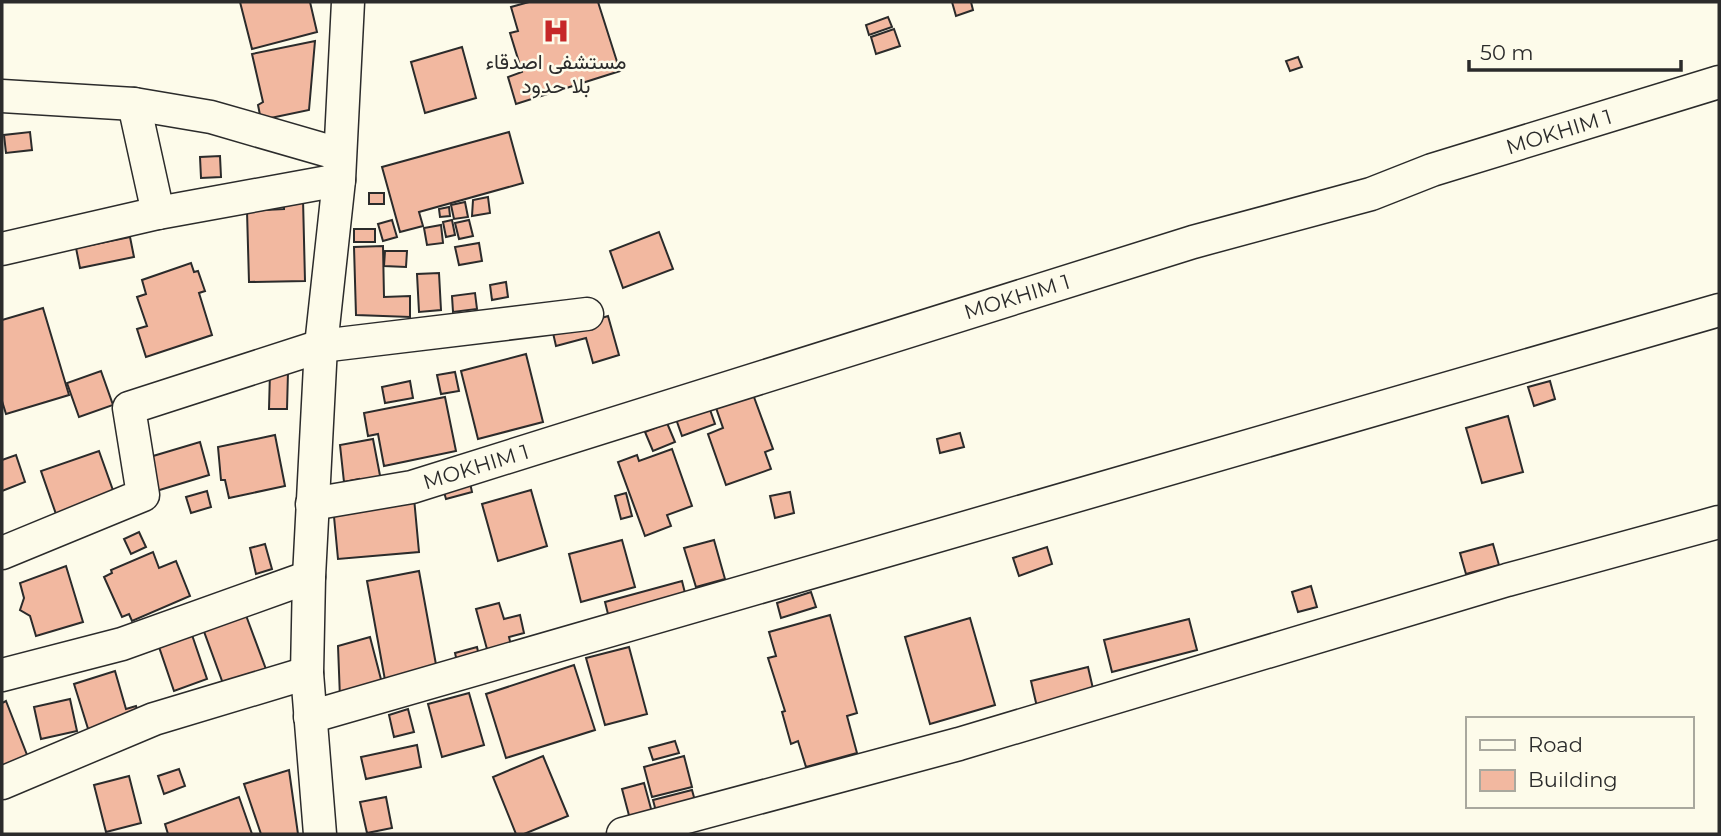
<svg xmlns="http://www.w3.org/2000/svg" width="1721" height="836" font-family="Montserrat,Vazirmatn,sans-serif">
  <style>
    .building { fill: #f2b8a0; stroke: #2b2b2b; stroke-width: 2 }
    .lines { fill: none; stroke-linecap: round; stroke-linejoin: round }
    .minor-casing { stroke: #2b2b2b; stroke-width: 35 }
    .minor { stroke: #fdfbea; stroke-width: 32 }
    .labels { text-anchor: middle; stroke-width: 5; stroke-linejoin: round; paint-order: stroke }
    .poi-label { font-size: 21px; fill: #2b2b2b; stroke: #fdfbea }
    .street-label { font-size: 21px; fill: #2b2b2b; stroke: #fdfbea }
  </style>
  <rect width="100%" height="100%" fill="#fdfbea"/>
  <g class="building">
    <polygon points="240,2 310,2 317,32 252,49"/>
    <polygon points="529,2 598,2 620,71 516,104 508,77 522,72 510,33 518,31 511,7"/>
    <polygon points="952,2 971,2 973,10 956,16"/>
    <polygon points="888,17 892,27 869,35 866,25"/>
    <polygon points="894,29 900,46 876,54 871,37"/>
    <polygon points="315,41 309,110 261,120 258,105 263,102 252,54"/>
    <polygon points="462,47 476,98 425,113 411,62"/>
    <polygon points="1298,57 1302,67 1290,71 1286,61"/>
    <polygon points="30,132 32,150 6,153 4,135"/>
    <polygon points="509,132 523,183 419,212 423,226 400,232 382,167"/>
    <polygon points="220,156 221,177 201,178 200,157"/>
    <rect x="369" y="193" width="15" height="11"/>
    <polygon points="488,197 490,213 472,216 473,200"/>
    <polygon points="303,199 305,281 249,282 247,211 284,209 284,200"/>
    <polygon points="465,202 468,217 454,219 451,205"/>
    <polygon points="449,207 450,216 440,217 439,209"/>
    <polygon points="392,220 397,237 383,241 378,224"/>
    <polygon points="452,220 455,235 446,237 443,222"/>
    <polygon points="469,220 473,236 459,239 455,223"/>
    <polygon points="441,225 443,243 427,245 424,228"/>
    <rect x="354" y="229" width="21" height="13"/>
    <polygon points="659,232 673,269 623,288 610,251"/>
    <polygon points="130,237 134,257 80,268 76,248"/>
    <polygon points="479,243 482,261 459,265 455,247"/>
    <polygon points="383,246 384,297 410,296 410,317 356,315 354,247"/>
    <polygon points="385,251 407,251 406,267 384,266"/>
    <polygon points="191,263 194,272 198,271 205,291 199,293 212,335 146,357 137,329 147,326 137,297 146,294 142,280"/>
    <polygon points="439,273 441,310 419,312 417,274"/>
    <polygon points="506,282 508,297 492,300 490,285"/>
    <polygon points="475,293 477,309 453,312 452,296"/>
    <polygon points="43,308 69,395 6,414 2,401 2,320"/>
    <polygon points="608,316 619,355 593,363 586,338 556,346 553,333"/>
    <polygon points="526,354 543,422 478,439 461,371"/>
    <polygon points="101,371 113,405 79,417 67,383"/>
    <polygon points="270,372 288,372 287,409 269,409"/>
    <polygon points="455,372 459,391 441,394 437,375"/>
    <polygon points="410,381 413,398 385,403 382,387"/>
    <polygon points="1550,381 1555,399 1534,406 1528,387"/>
    <polygon points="751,389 773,449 765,452 771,469 726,485 708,434 723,428 714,402"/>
    <polygon points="445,397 456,451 384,466 378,434 368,436 364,413"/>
    <polygon points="708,404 715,424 682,436 675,416"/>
    <polygon points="1508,416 1523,472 1482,483 1466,428"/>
    <polygon points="667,423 675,442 653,451 645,432"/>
    <polygon points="960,433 964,447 940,453 937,439"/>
    <polygon points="275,435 285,486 229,498 225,480 221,480 218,447"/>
    <polygon points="373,439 382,486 360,489 359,479 344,482 340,445"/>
    <polygon points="200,442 209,475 153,492 143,459"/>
    <polygon points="672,449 692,506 667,515 671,526 645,536 618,462 637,455 639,461"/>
    <polygon points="99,451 115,496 57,517 41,471"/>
    <polygon points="16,455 25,482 2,491 2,460"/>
    <polygon points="469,478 472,492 446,499 442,485"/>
    <polygon points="531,490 547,546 498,561 482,504"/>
    <polygon points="207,491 211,507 191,513 186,497"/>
    <polygon points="790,492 794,513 775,518 770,496"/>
    <polygon points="626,493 632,516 621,519 615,496"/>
    <polygon points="414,498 419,552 338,559 333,506"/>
    <polygon points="139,532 146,547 131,554 124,539"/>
    <polygon points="622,540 635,587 581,602 569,554"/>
    <polygon points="714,540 725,579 696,587 684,548"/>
    <polygon points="265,544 272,569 256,574 250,548"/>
    <polygon points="1493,544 1499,565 1466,574 1460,553"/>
    <polygon points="1047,547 1052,564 1019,576 1013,558"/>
    <polygon points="153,552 159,568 176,561 190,596 132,621 129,614 122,617 104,577 112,573 111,570"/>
    <polygon points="66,566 83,622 36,636 30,616 20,610 24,598 20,583"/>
    <polygon points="419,571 437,670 385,680 367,581"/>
    <polygon points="682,581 687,601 610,622 605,602"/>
    <polygon points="1311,586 1317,607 1298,612 1292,592"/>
    <polygon points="811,592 816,607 781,618 777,603"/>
    <polygon points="499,603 504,619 520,615 524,633 509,637 513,654 490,660 476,609"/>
    <polygon points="244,610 267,672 225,689 202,626"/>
    <polygon points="830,615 857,713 847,716 857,753 806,767 798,741 791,744 782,712 785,711 768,658 776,656 769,632"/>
    <polygon points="970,618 995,705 930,724 905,637"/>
    <polygon points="1189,619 1197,650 1112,672 1104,640"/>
    <polygon points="191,632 207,679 174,691 158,644"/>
    <polygon points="370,637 383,687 340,698 338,646"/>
    <polygon points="477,647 480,660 458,666 455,653"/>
    <polygon points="629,647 647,714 605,725 586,658"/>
    <polygon points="574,665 595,730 506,758 486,694"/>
    <polygon points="1088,667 1094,693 1037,707 1031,681"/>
    <polygon points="115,671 126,709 136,706 140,719 90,735 74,684"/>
    <polygon points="469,693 484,745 442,757 428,704"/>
    <polygon points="70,699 77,731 41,739 34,707"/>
    <polygon points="6,701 29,760 2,770 2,703"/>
    <polygon points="408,709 414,732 394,737 389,715"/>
    <polygon points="675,741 679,753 653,760 649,748"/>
    <polygon points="417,745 421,767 366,779 361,757"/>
    <polygon points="543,756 568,816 524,834 516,834 493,777"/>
    <polygon points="684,756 692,787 652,797 644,767"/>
    <polygon points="179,769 185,786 164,794 158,776"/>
    <polygon points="289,770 298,834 261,834 244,784"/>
    <polygon points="129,776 141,823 106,832 94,785"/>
    <polygon points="644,783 653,816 631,823 622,789"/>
    <polygon points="692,790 697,808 658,819 653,800"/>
    <polygon points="239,797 252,834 168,834 165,824"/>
    <polygon points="386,797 392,828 367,833 360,802"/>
  </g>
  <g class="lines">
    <g class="minor-casing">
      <g id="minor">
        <polyline points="2,96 134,104 211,117 339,154"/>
        <polyline points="134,104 158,213"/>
        <polyline points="2,249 158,213 339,180"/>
        <polyline points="312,504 412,487 1193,242 1371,194 1432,170 1719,82"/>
        <polyline points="2,553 143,495 129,408 321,346 587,314"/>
        <polyline points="2,675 122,644 309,577"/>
        <polyline points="310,717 1719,310"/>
        <polyline points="2,783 154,719 307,673"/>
        <polyline points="320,834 307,673 309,577 321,346 339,180 348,2"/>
        <polyline points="623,834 959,744 1507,580 1719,522"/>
      </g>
    </g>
    <use href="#minor" class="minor"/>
  </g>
  <defs>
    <g id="hospital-bare" transform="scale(2.1)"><path d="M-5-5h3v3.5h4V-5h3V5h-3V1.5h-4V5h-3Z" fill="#c62828" stroke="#fdfbea" stroke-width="2.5" paint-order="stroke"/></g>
  </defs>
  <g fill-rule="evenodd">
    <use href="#hospital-bare" x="556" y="31"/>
  </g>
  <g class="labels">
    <g class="poi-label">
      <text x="556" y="69">مستشفى اصدقاء<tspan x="556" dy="24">بلا حدود</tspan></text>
    </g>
    <g class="street-label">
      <text transform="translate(1559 132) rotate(-17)" y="7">MOKHIM 1</text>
      <text transform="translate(1017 297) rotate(-17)" y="7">MOKHIM 1</text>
      <text transform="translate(476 467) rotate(-17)" y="7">MOKHIM 1</text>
    </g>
  </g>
  <rect width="1721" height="836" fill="none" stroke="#2b2b2b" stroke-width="7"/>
  <rect x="1466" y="717" width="228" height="91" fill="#fdfbea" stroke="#a9a89e" stroke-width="2"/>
  <rect x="1480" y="740" width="35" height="10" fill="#fdfbea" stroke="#a9a89e" stroke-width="2"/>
  <text x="1528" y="752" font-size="21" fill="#2b2b2b">Road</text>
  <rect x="1480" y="770" width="35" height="21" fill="#f2b8a0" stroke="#a9a89e" stroke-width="2"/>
  <text x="1528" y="787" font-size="21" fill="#2b2b2b">Building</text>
  <path d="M1469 60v10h212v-10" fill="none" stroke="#2b2b2b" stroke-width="3.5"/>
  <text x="1480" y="60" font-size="21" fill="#2b2b2b" stroke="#fdfbea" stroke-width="5" paint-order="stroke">50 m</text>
</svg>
